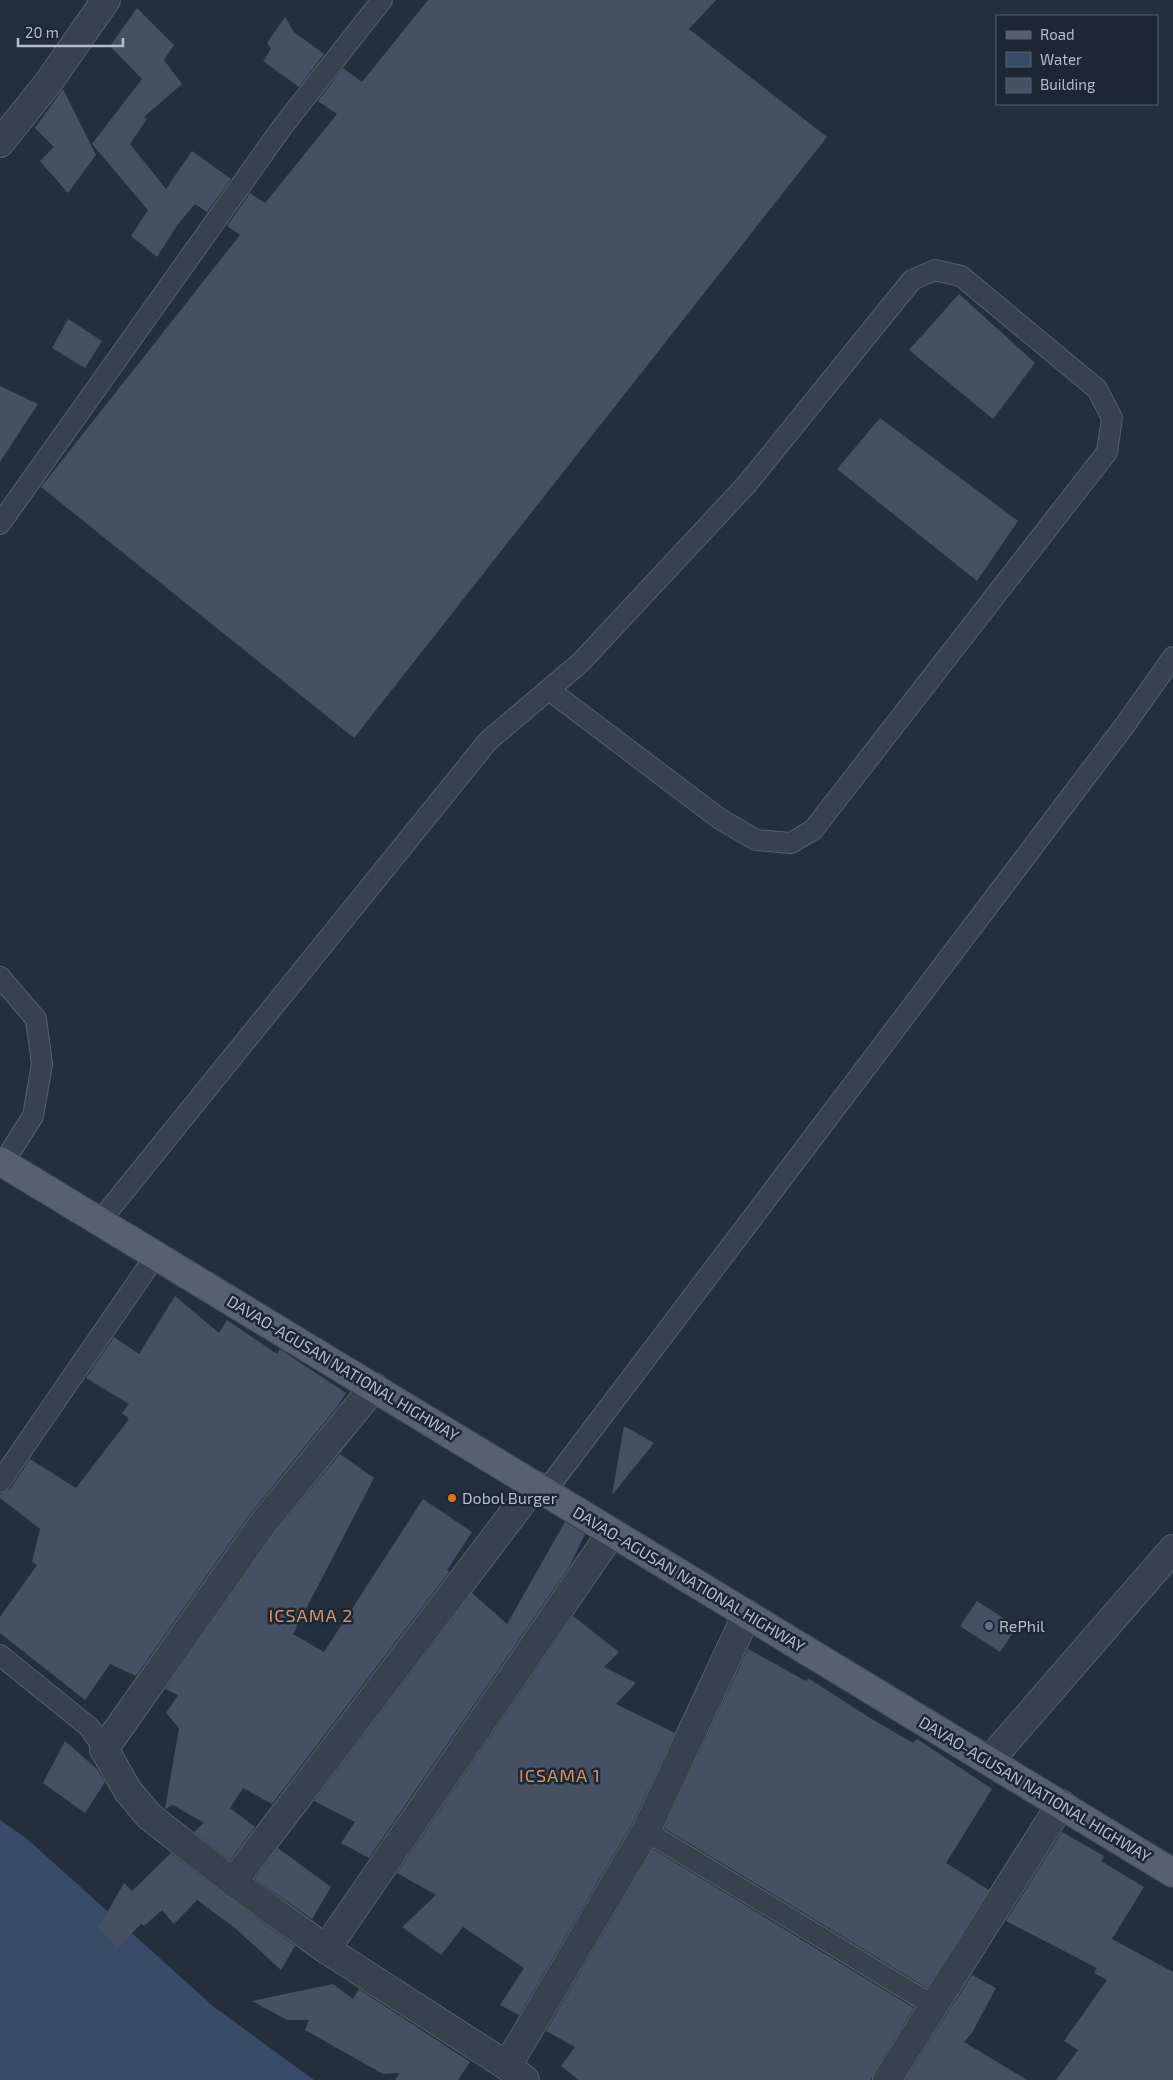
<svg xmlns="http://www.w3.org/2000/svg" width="1173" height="2080" font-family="'Exo 2',sans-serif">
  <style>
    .water { fill: #394c67 }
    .building { fill: #455162 }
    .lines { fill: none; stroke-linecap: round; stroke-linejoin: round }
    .lane-casing { stroke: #565f6c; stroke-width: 22 }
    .street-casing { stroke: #565f6c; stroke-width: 30 }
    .primary-casing { stroke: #414a57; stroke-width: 30 }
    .lane { stroke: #38414e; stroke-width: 20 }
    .street { stroke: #38414e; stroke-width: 28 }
    .primary { stroke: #56606e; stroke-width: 28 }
    .food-dot { fill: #e8710a; stroke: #1d2633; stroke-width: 2 }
    .service-dot { fill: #5c6f8a; stroke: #1d2633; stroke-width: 2 }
    .labels { text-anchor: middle; stroke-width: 5; stroke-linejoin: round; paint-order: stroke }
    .street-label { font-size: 16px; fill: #b4bcc9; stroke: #1d2633 }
    .poi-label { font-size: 16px; fill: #b4bcc9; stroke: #1d2633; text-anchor: start }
    .neighbourhood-label { font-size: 18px; letter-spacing: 1px; fill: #d59563; stroke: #1d2633 }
  </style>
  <rect width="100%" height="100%" fill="#242f3e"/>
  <polygon class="water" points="0,1820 26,1838 214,2007 314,2080 0,2080"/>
  <g class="building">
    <polygon points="428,0 716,0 689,29 827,137 354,738 41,487 240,235 227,226 250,193 265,203 337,114 318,101 343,68 362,82"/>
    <polygon points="137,8 174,45 164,60 182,84 144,117 147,119 130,144 166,189 192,151 231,179 207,212 195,204 178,224 157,257 131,236 148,210 92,144 142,79 110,46"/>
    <polygon points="285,17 294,32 324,54 299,87 263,61 271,49 267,43"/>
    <polygon points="63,89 96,155 68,193 40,161 54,147 35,128"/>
    <polygon points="959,294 1035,363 993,419 909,350"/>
    <polygon points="68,319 102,341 85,368 52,348"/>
    <polygon points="0,386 38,404 0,462"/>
    <polygon points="880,418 1018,521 977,581 837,469"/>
    <polygon points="175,1296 219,1333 227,1320 277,1354 280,1349 281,1350 346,1393 337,1407 251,1513 136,1676 110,1664 85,1700 0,1633 0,1617 37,1565 32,1562 40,1529 0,1498 0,1494 10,1489 30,1459 76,1488 129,1419 122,1413 129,1404 86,1378 114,1337 139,1354"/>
    <polygon points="624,1426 654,1443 612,1495"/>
    <polygon points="340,1454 374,1478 293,1634 324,1652 423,1499 472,1532 447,1570 449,1572 272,1804 243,1788 230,1808 255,1827 230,1860 194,1832 204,1823 173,1805 165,1809 179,1728 166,1713 178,1695 165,1689 276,1531"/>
    <polygon points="565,1522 585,1534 569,1567 369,1858 341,1843 355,1822 314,1801 472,1593 507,1624"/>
    <polygon points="977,1601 1017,1627 1000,1652 960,1626"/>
    <polygon points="573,1616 619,1652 604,1667 636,1683 616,1704 675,1733 632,1824 519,2015 500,2005 524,1968 463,1927 441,1955 402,1927 436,1895 397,1873"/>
    <polygon points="748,1649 806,1681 808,1678 870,1718 913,1743 917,1739 992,1789 946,1863 989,1890 927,1988 664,1828"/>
    <polygon points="65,1741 97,1769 105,1782 85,1813 43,1783"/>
    <polygon points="1062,1832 1104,1856 1101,1861 1144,1887 1112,1939 1173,1972 1173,2080 1056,2080 1078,2050 1064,2041 1107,1980 1094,1973 1097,1968 1006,1921"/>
    <polygon points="278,1848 331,1887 312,1919 255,1879"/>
    <polygon points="653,1849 914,2008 874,2072 871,2080 579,2080 561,2066 575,2047 546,2031"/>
    <polygon points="171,1853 224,1894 295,1946 281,1970 235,1928 197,1900 174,1924 162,1910 144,1926 141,1924 117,1948 98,1928 124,1883 132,1891"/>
    <polygon points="972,1975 996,1988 972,2033 964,2042 1027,2080 905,2080"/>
    <polygon points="333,1984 353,1999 359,1989 470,2062 458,2080 395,2080 400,2073 383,2074 305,2030 309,2020 287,2020 252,2001"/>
  </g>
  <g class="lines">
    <g class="lane-casing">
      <g id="lane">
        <polyline points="0,524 283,126 382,0"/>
        <polyline points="0,977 36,1019 42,1064 33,1116 0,1168"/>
        <polyline points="100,1221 488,741 580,663 747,484 912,280 935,270 961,276 1097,389 1112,418 1107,452 813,830 791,843 756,840 720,819 549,690"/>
        <polyline points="0,1482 156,1255"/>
        <polyline points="545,1492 1125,725 1173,657"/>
        <polyline points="0,1655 89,1727 104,1749"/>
        <polyline points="646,1831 934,2006"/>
      </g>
    </g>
    <g class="street-casing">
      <g id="street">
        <polyline points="0,143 48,83 106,0"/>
        <polyline points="374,1387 264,1522 104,1749 128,1791 149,1816 233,1882 326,1949 507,2066 525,2080"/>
        <polyline points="989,1761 1173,1549"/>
        <polyline points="233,1882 535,1485"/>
        <polyline points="326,1949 612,1532"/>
        <polyline points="507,2066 646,1831 747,1614"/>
        <polyline points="887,2080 1061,1804"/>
      </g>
    </g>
    <g class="primary-casing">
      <polyline id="primary" points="0,1161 1173,1873"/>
    </g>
    <use href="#lane" class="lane"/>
    <use href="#street" class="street"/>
    <use href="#primary" class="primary"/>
  </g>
  <circle class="food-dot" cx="452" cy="1498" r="5"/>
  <circle class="service-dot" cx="989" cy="1626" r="5"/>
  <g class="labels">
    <g class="street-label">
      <text transform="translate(343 1368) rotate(31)" y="6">DAVAO-AGUSAN NATIONAL HIGHWAY</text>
      <text transform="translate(689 1579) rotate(31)" y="6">DAVAO-AGUSAN NATIONAL HIGHWAY</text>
      <text transform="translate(1035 1789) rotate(31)" y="6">DAVAO-AGUSAN NATIONAL HIGHWAY</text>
    </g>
    <g class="poi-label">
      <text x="462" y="1504">Dobol Burger</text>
      <text x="999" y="1632">RePhil</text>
    </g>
    <g class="neighbourhood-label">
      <text x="311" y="1622">ICSAMA 2</text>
      <text x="560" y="1782">ICSAMA 1</text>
    </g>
  </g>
  <rect x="996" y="15" width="162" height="90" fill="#1d2633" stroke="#59626f"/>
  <rect x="1006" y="31" width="25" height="8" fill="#56606e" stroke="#59626f"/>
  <text x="1040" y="40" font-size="15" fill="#b4bcc9">Road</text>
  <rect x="1006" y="52" width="25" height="15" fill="#394c67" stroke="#59626f"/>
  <text x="1040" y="65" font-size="15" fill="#b4bcc9">Water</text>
  <rect x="1006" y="78" width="25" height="15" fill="#455162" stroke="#59626f"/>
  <text x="1040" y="90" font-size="15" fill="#b4bcc9">Building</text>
  <path d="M18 38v8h105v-8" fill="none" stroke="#b4bcc9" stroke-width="2.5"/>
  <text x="25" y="38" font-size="15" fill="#b4bcc9" stroke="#1d2633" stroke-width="4" paint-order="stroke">20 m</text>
</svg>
